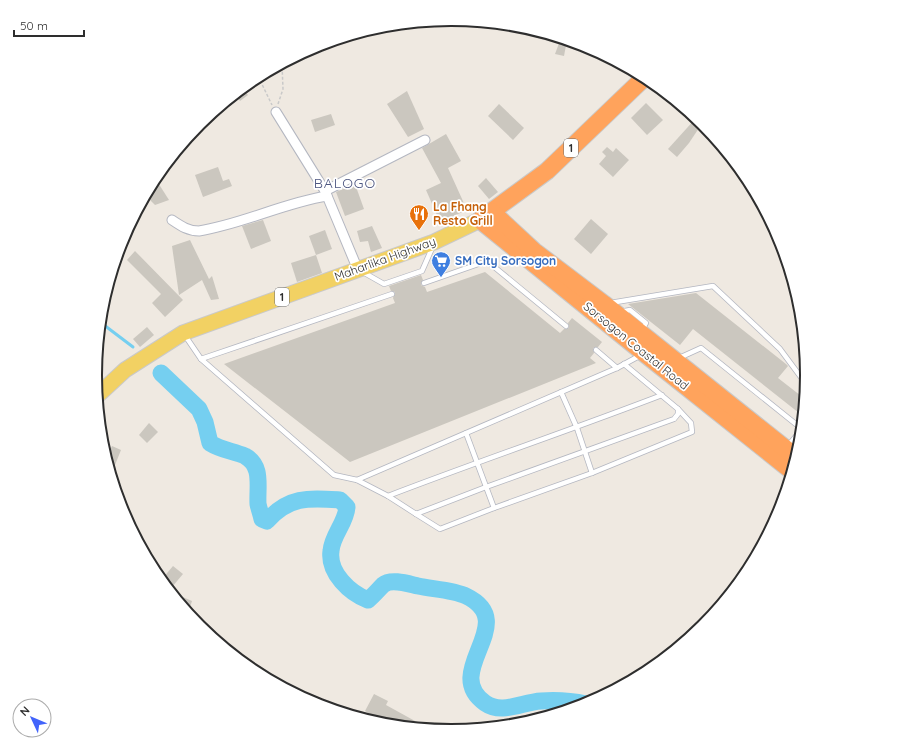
<svg xmlns="http://www.w3.org/2000/svg" width="902" height="750" font-family="Quicksand,sans-serif">
  <style>
    .lines { fill: none; stroke-linecap: round; stroke-linejoin: round }
    .stream { stroke: #75cff0; stroke-width: 3 }
    .river { stroke: #75cff0; stroke-width: 17 }
    .building { fill: #cbc7bf }
    .lane-casing { stroke: #b4b7c1; stroke-width: 6 }
    .street-casing { stroke: #b4b7c1; stroke-width: 11 }
    .primary-casing { stroke: #c9c9c9; stroke-width: 17 }
    .highway-casing { stroke: #c9c9c9; stroke-width: 19 }
    .path { stroke: #c9c9c9; stroke-width: 1.5; stroke-dasharray: 3 2; stroke-linecap: butt }
    .lane { stroke: #fff; stroke-width: 4.5 }
    .street { stroke: #fff; stroke-width: 9 }
    .primary { stroke: #f2d163; stroke-width: 15 }
    .highway { stroke: #ffa35c; stroke-width: 17 }
    .labels { text-anchor: middle; stroke-width: 3.5; stroke-linejoin: round; paint-order: stroke }
    .shield { fill: #fff; stroke: #6d6d6d; stroke-width: 1 }
    .shield-label { font-size: 11px; font-weight: bold; fill: #2e2e2e }
    .food-label { font-size: 12px; font-weight: bold; fill: #c56008; stroke: #fff; text-anchor: start }
    .street-label { font-size: 12px; fill: #2e2e2e; stroke: #fff }
    .shop-label { font-size: 12px; font-weight: bold; fill: #366cbe; stroke: #fff; text-anchor: start }
    .quarter-label { font-size: 14px; letter-spacing: 1px; fill: #4d5680; stroke: #fff }
    .rim { fill: none; stroke: #2e2e2e; stroke-width: 2 }
  </style>
  <rect width="100%" height="100%" fill="#efe9e1"/>
  <g class="lines">
    <polyline class="stream" points="100,322 133,347"/>
    <path class="river" d="M161 373 199 409 205 422 210 443C221 450 233 451 245 456 263 466 257 486 258 504 259 509 261 514 262 519L267 521C289 496 309 498 340 500L347 507C346 523 332 535 331 551 328 573 350 593 368 600 373 596 378 590 383 585 391 578 409 584 418 586 432 589 454 590 466 596 522 623 440 671 485 703 502 715 522 702 541 701 556 700 572 701 586 704"/>
  </g>
  <g class="building">
    <polygon points="561,38 567,40 564,56 555,54"/>
    <polygon points="242,88 248,95 240,101 235,94"/>
    <polygon points="407,91 424,129 408,137 387,104"/>
    <polygon points="646,103 663,120 647,135 631,118"/>
    <polygon points="499,104 524,128 513,140 488,116"/>
    <polygon points="331,114 335,125 315,132 311,120"/>
    <polygon points="696,118 701,125 689,143 677,157 668,149"/>
    <polygon points="446,134 461,161 448,168 467,210 440,222 426,190 441,183 422,148"/>
    <polygon points="607,147 613,152 616,148 629,160 613,177 599,164 606,156 602,152"/>
    <polygon points="218,167 223,181 229,179 232,186 203,197 195,175"/>
    <polygon points="155,178 169,200 155,205 145,195"/>
    <polygon points="486,178 498,192 489,199 478,186"/>
    <polygon points="355,184 364,209 345,216 336,192"/>
    <polygon points="591,219 608,234 591,254 574,239"/>
    <polygon points="263,220 271,241 251,249 242,226"/>
    <polygon points="372,226 382,248 371,252 368,241 360,242 357,231"/>
    <polygon points="325,230 332,249 316,255 309,236"/>
    <polygon points="190,240 209,279 212,276 219,299 211,300 202,280 179,295 172,246"/>
    <polygon points="135,251 183,300 165,317 152,303 161,294 127,260"/>
    <polygon points="316,255 322,273 297,282 291,263"/>
    <polygon points="485,272 560,333 564,329 569,328 568,323 572,318 602,342 598,347 593,348 594,353 590,358 596,363 350,462 224,364 395,303 393,298 395,292 391,291 389,286 421,275 423,280 421,285 425,287 427,292"/>
    <polygon points="696,293 786,364 788,366 778,378 805,399 804,408 799,413 693,329 680,345 628,304"/>
    <polygon points="147,327 154,335 140,347 133,339"/>
    <polygon points="149,423 158,432 147,443 139,435"/>
    <polygon points="112,446 121,450 111,475 104,450 109,452"/>
    <polygon points="173,566 183,574 172,587 162,579"/>
    <polygon points="171,592 192,601 188,613"/>
    <polygon points="374,694 388,701 386,705 415,721 411,727 382,724 384,722 365,711"/>
  </g>
  <g class="lines">
    <g class="lane-casing">
      <g id="lane">
        <polyline points="361,271 384,284 422,271 433,246"/>
        <polyline points="424,283 487,261 566,326"/>
        <polyline points="610,303 713,286 780,349 806,384"/>
        <polyline points="620,312 630,310 646,323 642,330"/>
        <polyline points="184,334 201,359 334,475 357,480 617,368 641,355"/>
        <polyline points="596,350 617,368"/>
        <polyline points="679,358 701,348 802,429 788,446"/>
        <polyline points="201,359 392,294"/>
        <polyline points="561,392 577,428 592,473"/>
        <polyline points="466,433 494,508"/>
        <polyline points="357,480 388,496 416,514 486,487 674,419 678,414 678,409 624,364"/>
        <path d="M388 496C479 461 571 430 662 395"/>
        <polyline points="416,514 440,529 494,508 592,473 692,432 691,423 678,409"/>
      </g>
    </g>
    <g class="street-casing">
      <g id="street">
        <polyline points="276,112 325,191 358,270"/>
        <polyline points="325,191 425,140"/>
        <path d="M172 220C181 226 188 231 199 231 243 224 283 203 327 196"/>
      </g>
    </g>
    <g class="primary-casing">
      <polyline id="primary" points="97,396 125,370 183,333 434,242 480,220"/>
    </g>
    <g class="highway-casing">
      <g id="highway">
        <polyline points="645,77 547,171 480,220 644,353 792,471"/>
        <polyline points="492,212 534,251 604,304 796,457"/>
      </g>
    </g>
    <g class="path">
      <polyline points="258,76 272,105"/>
      <polyline points="278,104 283,89 282,64"/>
    </g>
    <use href="#lane" class="lane"/>
    <use href="#street" class="street"/>
    <use href="#primary" class="primary"/>
    <use href="#highway" class="highway"/>
  </g>
  <defs>
    <g id="restaurant-pin" transform="scale(1)"><path d="M0 17L-7.5 6A9.5 9.5 0 1 1 7.5 6Z" fill="#e8710a" stroke="#fff"/><path d="M-5-6h1v4h1v-4h1v4h1v-4h1v5L-1.5 .5V6h-2V.5L-5-1ZM5-6V6H3V1.5H1.5Q1.5-4 5-6Z" fill="#fff"/></g>
    <g id="supermarket-pin" transform="scale(1)"><path d="M0 17L-7.5 6A9.5 9.5 0 1 1 7.5 6Z" fill="#3f7fe0" stroke="#fff"/><path d="M-6-5.5h2.5l.6 2H6L4.5 2H-2.5L-4.4-4H-6ZM-1.5 3.2a1.3 1.3 0 1 0 .1 0ZM3 3.2a1.3 1.3 0 1 0 .1 0Z" fill="#fff"/></g>
  </defs>
  <g fill-rule="evenodd">
    <use href="#restaurant-pin" x="419" y="214"/>
    <use href="#supermarket-pin" x="441" y="261"/>
  </g>
  <g class="labels">
    <g class="shield">
      <rect x="564" y="139" width="14" height="18" rx="3"/>
      <rect x="275" y="288" width="14" height="18" rx="3"/>
    </g>
    <g class="shield-label">
      <text x="571" y="152">1</text>
      <text x="282" y="301">1</text>
    </g>
    <g class="food-label">
      <text x="433" y="211">La Fhang<tspan x="433" dy="14">Resto Grill</tspan></text>
    </g>
    <g class="street-label">
      <text transform="translate(385 259) rotate(-20)" y="4">Maharlika Highway</text>
      <text transform="translate(636 346) rotate(39)" y="4">Sorsogon Coastal Road</text>
    </g>
    <g class="shop-label">
      <text x="455" y="265">SM City Sorsogon</text>
    </g>
    <g class="quarter-label">
      <text x="345" y="188">BALOGO</text>
    </g>
  </g>
  <path d="M0 0H902V750H0ZM102 375a349 349 0 1 1 698 0a349 349 0 1 1-698 0Z" fill="#fff" fill-rule="evenodd"/>
  <path class="rim" d="M102 375a349 349 0 1 1 698 0a349 349 0 1 1-698 0Z"/>
  <g transform="translate(32 718) rotate(314)"><circle r="19" fill="#ffffff" stroke="#ababab"/>
  <path d="M0-3L7 15L0 10L-7 15Z" fill="#4264fb"/>
  <text y="-6" font-size="11" font-weight="bold" text-anchor="middle" fill="#2e2e2e">N</text>
  </g>
  <path d="M14 30v6h70v-6" fill="none" stroke="#2e2e2e" stroke-width="2"/>
  <text x="20" y="30" font-size="12" fill="#2e2e2e" stroke="#ffffff" stroke-width="3" paint-order="stroke">50 m</text>
</svg>
